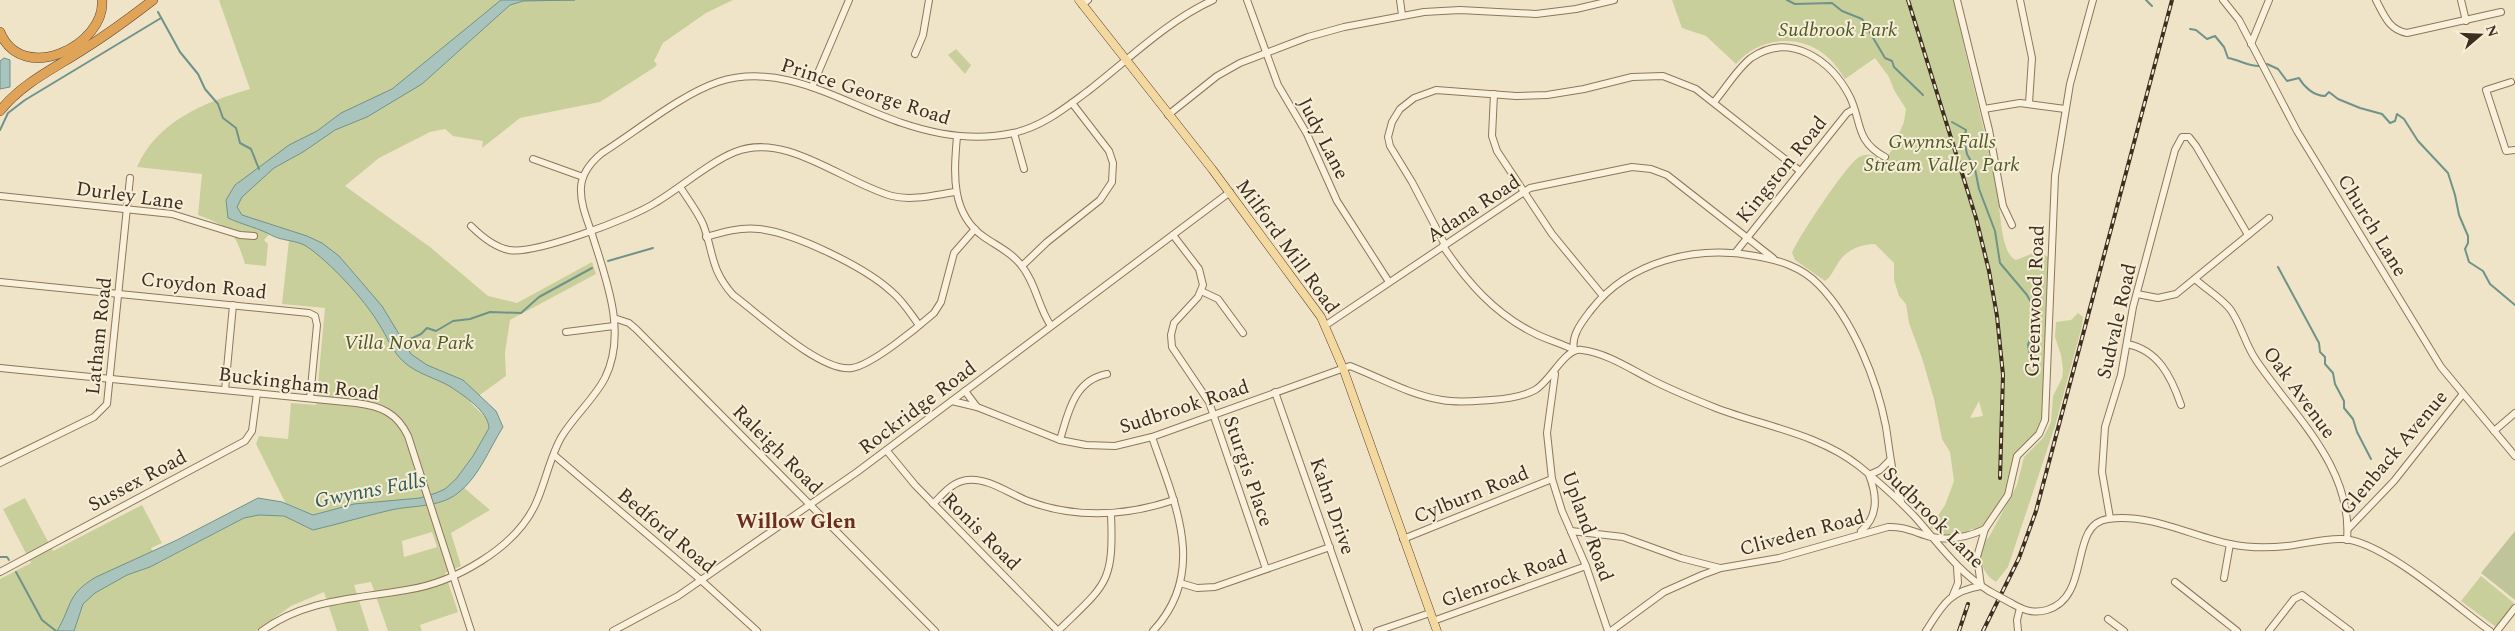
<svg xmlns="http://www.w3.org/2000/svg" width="2515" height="631" font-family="Spectral,serif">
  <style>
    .green { fill: #c9cf9b; fill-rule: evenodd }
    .cemetery { fill: #bfc49a }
    .water { fill: #a9c4bc; stroke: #6f938a }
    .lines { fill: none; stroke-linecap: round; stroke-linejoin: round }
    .stream { stroke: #6f938a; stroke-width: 2 }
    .minor-casing { stroke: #8d765c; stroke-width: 8 }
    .major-casing { stroke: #5b4430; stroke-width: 9 }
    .highway-casing { stroke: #5b4430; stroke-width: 10 }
    .minor { stroke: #faf1dc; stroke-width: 6 }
    .major { stroke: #f3d9a0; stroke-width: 8 }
    .highway { stroke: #e0a458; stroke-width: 9 }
    .rail-casing { stroke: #3d2e20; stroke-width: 4 }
    .rail { stroke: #f7eed8; stroke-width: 2; stroke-dasharray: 5.5; stroke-linecap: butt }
    .minor-bridge-casing { stroke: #8d765c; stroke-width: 8; stroke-linecap: butt }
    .minor-bridge { stroke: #faf1dc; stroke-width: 6 }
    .labels { text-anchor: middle; stroke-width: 4; stroke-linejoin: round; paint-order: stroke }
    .park-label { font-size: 20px; font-style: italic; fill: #4d5a26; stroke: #f7eed8 }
    .street-label { font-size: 20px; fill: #3d2e20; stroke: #f7eed8 }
    .water-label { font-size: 21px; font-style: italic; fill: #2f5d5a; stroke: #f7eed8 }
    .neighbourhood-label { font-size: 21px; font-weight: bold; fill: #6b2e1e; stroke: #f7eed8 }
  </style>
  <rect width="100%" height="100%" fill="#f0e4c8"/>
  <g class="green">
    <path d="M219 0H733L706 13 663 43 654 61 657 64 655 67 600 102 520 118 482 148 483 141 453 136 445 129 430 132 379 158 345 186 430 247 488 296 517 303 592 262 596 274 510 320 505 353 506 376 470 402 487 419 489 428 473 456 455 480 490 510 451 533 461 566 445 573 458 612 420 625 422 631H388L371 582 354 585 369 631H337L324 592 291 606 256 631H0V579L31 563 3 509 25 498 53 551 142 505 162 543 151 548 159 563 244 518 259 515 284 516 286 504 256 444 259 436 288 439 291 403 316 405 325 308 282 304 290 231 276 227 264 240 268 244 266 266 245 264C235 231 230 227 198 215L202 174 137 167C157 121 205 102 250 89ZM432 532 437 547 404 557 402 541Z"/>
    <path d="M1672 0H1954C1967 67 1987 132 1998 199 2001 214 2001 254 2016 260L2036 252 2049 257 2042 420 2037 433 2014 455 2006 493 1993 514 1979 529H1971L1967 533 1945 535 1930 528 1945 505 1954 481 1950 452 1942 439 1934 399 1922 358 1909 323 1906 304 1899 296 1894 280V263L1875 244C1860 244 1844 251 1837 265 1832 272 1832 276 1825 281L1795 260 1792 253C1798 238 1846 165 1859 157 1868 152 1876 156 1884 161L1892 150 1904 122 1906 109 1894 90 1889 77 1875 58 1845 79C1839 70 1833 61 1825 55 1798 33 1758 38 1736 64L1706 36 1682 28ZM1979 401 1983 416 1970 418Z"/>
    <polygon points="956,49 971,65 965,74 948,55"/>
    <path d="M2078 313 2083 317 2082 326 2055 426 2008 567 1996 582C1980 573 1974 549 1989 537L2017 485 2024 457 2043 438 2051 422 2053 396 2062 378 2063 370 2061 355 2055 337 2056 322 2071 320Z"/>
    <polygon points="2481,576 2514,603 2496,627 2461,601"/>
  </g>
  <polygon class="cemetery" points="2515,531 2515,600 2481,573"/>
  <g class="water">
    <path d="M501 0H575L523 1 510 5 422 84 367 117 335 130 303 152 274 168 242 197 237 207 242 215 307 236 322 243 339 256 382 306 411 354 427 365 463 380 496 411 503 427C489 449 479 477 458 493 439 508 413 505 391 510 365 516 339 524 313 530L284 516 259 515 244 518 150 567 127 575 95 593 83 604 74 631H57C73 604 66 595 96 577L177 540 258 498 282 502 313 515 354 504 420 498 436 493 445 489 456 479 473 456 489 428C488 411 464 396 451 387 436 378 417 374 404 362 392 352 387 336 379 324 364 299 330 262 306 246 296 240 283 241 273 236 259 228 243 225 228 218L226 200 235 185 289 145 317 131 341 113 392 89Z"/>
    <polygon points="4,58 10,60 10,87 0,89 0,61"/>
  </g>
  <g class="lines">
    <g class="stream">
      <polyline points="1787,0 1795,4 1832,3 1842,11 1862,19 1885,58 1892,61 1894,67 1923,95"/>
      <polyline points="2146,0 2152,6"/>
      <polyline points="158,12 180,52 198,74 205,89 218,104 223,118 236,128 240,143 251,149 259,169"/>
      <path d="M2190 29 2196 30 2207 39 2215 36 2224 47 2228 58C2240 60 2247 66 2259 66"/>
      <path d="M2267 64 2278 69 2287 81 2299 78C2304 87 2314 96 2325 96L2329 92 2338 99 2360 108 2382 114 2390 123 2395 121 2397 114 2404 119 2418 141 2448 173 2455 195 2459 215 2468 236V243L2465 249 2469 262 2483 271 2490 284 2515 305"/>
      <polyline points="1952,122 1966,130 1964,139 1967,154 1975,169 1979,189 1995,231 2000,263 2027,295 2034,308 2035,324 2028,345 2030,356"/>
      <polyline points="0,130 8,113 25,100 161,18"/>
      <polyline points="608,261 653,248"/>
      <polyline points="2278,267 2319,343 2320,352 2325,357 2325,364 2333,373 2335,384 2344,401 2344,408 2353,419 2357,432 2371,459"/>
      <polyline points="400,344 421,334 427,328 436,331 453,321 470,319 490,312 521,313 539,297 592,268"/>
      <polyline points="0,557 7,557 9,560"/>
      <polyline points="16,572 42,620 56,631"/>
    </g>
    <g class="minor-casing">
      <g id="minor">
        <polyline points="1247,0 1278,85 1307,134 1337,201 1389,282"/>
        <polyline points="1400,0 1402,15"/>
        <polyline points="1957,0 1989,130 2003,206 2012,225"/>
        <polyline points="2020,0 2032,58 2029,103"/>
        <polyline points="2223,0 2239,20 2297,131 2441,367 2515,456"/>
        <path d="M2376 0C2384 15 2389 30 2407 33L2501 12"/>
        <polyline points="2461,0 2466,21"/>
        <polyline points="1082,5 1088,0"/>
        <polyline points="2251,44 2269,0"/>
        <polyline points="915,54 923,35 929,0"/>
        <polyline points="2511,82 2486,90 2506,151 2515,150"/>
        <polyline points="812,87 849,0"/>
        <polyline points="1494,94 1492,136 1497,151 1552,234 1603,296"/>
        <path d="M1714 102C1726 88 1737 69 1751 58 1790 31 1831 60 1850 97 1862 122 1855 141 1885 157"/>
        <polyline points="1984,109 2020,103 2065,109"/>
        <polyline points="1168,115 1217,76 1240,63 1308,37 1344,27 1424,12 1460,10 1536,14 1576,9 1614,0"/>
        <polyline points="1014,133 1024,169"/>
        <path d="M957 136C954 173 950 213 984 237 997 246 1011 252 1021 265 1036 283 1038 307 1051 326"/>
        <polyline points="533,159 583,177"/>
        <path d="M680 187C688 199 697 211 703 224 714 253 710 269 733 295 759 314 821 373 852 368 872 365 918 327 934 313L941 302 954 253 975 229"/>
        <polyline points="0,196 172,214 240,235 254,236"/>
        <path d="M471 226C482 237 494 247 509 250 534 255 632 218 655 203 679 189 711 161 735 152 786 131 844 183 892 196 912 201 935 195 955 192"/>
        <polyline points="1173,235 1199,269 1203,285 1198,297 1174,323 1171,335 1172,347 1209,402 1266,569"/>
        <path d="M706 237C723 232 740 227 759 229 795 233 865 267 892 292 903 301 910 313 919 325"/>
        <polyline points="1445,245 1412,182 1390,146 1388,137 1392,122 1400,109 1414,98 1436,90 1516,96 1547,95 1584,89 1632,77 1663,76 1696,89 1800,171"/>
        <path d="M1443 246C1467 282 1495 314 1534 333 1547 340 1561 343 1574 350"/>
        <polyline points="1735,253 1847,113 1854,109"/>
        <polyline points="1022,266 1047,242 1100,200 1112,182 1113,163 1109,151 1072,103"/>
        <path d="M2195 279C2206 289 2221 298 2230 309 2241 324 2245 344 2256 360 2293 415 2353 467 2347 540"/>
        <polyline points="0,282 309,313 315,316 317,325 310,398"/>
        <polyline points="1201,291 1218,299 1243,333"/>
        <polyline points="2137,294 2158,298 2176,294 2269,218"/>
        <polyline points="614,318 629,323 636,329 935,631"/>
        <polyline points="1326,325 1530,188 1632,167 1651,169 1667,175 1773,258"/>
        <polyline points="566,332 614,326"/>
        <path d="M2127 344C2158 350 2171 376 2181 405"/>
        <path d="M1574 350C1571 335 1582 322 1591 310 1629 261 1696 245 1755 256 1779 260 1802 267 1819 285 1853 320 1877 380 1886 427 1890 453 1892 477 1901 501"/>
        <path d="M0 368 356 403C381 406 397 413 408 436L471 631"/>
        <polyline points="1555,374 1547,433 1552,479 1562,511 1586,566 1608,631"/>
        <polyline points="225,390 233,305"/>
        <polyline points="965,391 977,407"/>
        <polyline points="1275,392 1359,631"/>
        <path d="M952 401 977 407 1060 440 1086 445 1115 446 1152 437 1350 366C1381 378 1410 395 1442 400 1458 403 1475 401 1491 400 1506 399 1522 397 1535 390 1551 381 1565 347 1582 350 1607 353 1632 370 1654 381 1674 391 1696 400 1716 408 1763 426 1819 434 1859 466 1879 482 1898 499 1915 517 1939 544 1958 572 1989 591"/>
        <polyline points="2494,431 2515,413"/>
        <path d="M1152 437C1174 502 1209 571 1153 631"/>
        <path d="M1060 440C1068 413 1074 380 1107 374"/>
        <polyline points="887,451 915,485 1058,631"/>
        <polyline points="554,455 702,581 757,631"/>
        <polyline points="0,463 94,417 107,404 130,178"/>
        <path d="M933 504C943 494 952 482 967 480 987 477 1010 494 1028 501 1076 519 1126 516 1174 500"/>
        <polyline points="2110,518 2102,472 2105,427 2121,375 2133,307 2175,150 2182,137 2189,137 2196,146 2248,235"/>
        <polyline points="2348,529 2394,481 2462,395"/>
        <polyline points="1571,531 1623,537 1681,558 1720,568"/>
        <path d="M1861 531C1879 516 1877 495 1869 475L1880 470 1890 460"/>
        <polyline points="1403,539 1552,479"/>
        <polyline points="0,572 245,441 252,431 257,393"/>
        <polyline points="2224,578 2230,544"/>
        <polyline points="2175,582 2237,631"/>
        <polyline points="1180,583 1197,588 1215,587 1330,547"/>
        <polyline points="1981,586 1977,557 1985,529 2008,495 2017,456 2039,434 2045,420 2055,176 2070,84 2093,0"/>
        <polyline points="1953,595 1958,583 1957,567"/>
        <path d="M2011 603C2023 610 2033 614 2047 610 2092 597 2068 524 2108 519 2150 513 2191 536 2230 544 2249 548 2268 548 2287 546 2305 544 2325 538 2343 539 2383 541 2456 606 2490 631"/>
        <polyline points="2108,619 2124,631"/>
        <polyline points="1433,621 1586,566"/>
        <path d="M262 631C305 599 356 599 406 590 454 583 516 548 536 503 546 481 550 456 562 436 575 415 594 399 605 378 628 331 605 277 591 231 586 217 580 202 581 187 582 173 591 162 602 153 637 131 680 95 718 82 783 61 842 103 902 123 937 135 976 141 1013 133 1042 127 1065 108 1088 91 1128 60 1167 21 1213 0"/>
        <polyline points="613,631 678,596 857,472 1230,192"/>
        <path d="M1058 631C1106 584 1114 584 1111 514"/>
        <polyline points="1377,631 1430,613"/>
        <path d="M1611 631 1664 592 1702 575 1721 568 1779 558 1888 527C1904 526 1916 533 1931 537 1950 541 1968 537 1985 529"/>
        <path d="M1926 631C1942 606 1949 591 1981 586"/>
        <polyline points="2018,631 2017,620 2020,608"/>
        <polyline points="2269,631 2294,599 2302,595 2350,631"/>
        <polyline points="2497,631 2515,608"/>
      </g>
    </g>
    <g class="major-casing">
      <polyline id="major" points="1079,0 1212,169 1321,317 1343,368 1437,631"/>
    </g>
    <g class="highway-casing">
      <g id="highway">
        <path d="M0 32C22 86 106 45 102 0"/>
        <path d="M0 111C22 83 55 68 84 49 108 34 131 17 153 0"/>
      </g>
    </g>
    <use href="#minor" class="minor"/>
    <use href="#major" class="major"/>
    <use href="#highway" class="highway"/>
    <g class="rail-casing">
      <g id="rail">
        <polyline points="1908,0 1976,218 1989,271 1997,316 2003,375 2000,478"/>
        <polyline points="1959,631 1968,604"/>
        <polyline points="1983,631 2019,558 2036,511 2172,0"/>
      </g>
    </g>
    <use href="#rail" class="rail"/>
    <g class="minor-bridge-casing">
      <polyline id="minor-bridge" points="1989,591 2011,603"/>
    </g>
    <use href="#minor-bridge" class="minor-bridge"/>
  </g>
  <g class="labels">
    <g class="park-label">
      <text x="1838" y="36">Sudbrook Park</text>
      <text x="1942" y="148">Gwynns Falls<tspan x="1942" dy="23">Stream Valley Park</tspan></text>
      <text x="409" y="349">Villa Nova Park</text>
    </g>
    <g class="street-label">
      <text transform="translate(866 91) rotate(18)" y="7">Prince George Road</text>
      <text transform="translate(1324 138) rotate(63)" y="7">Judy Lane</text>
      <text transform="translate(1781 169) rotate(-51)" y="7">Kingston Road</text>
      <text transform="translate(130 195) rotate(8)" y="7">Durley Lane</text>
      <text transform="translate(1473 208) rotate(-33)" y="7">Adana Road</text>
      <text transform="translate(2373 225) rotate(59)" y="7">Church Lane</text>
      <text transform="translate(1288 246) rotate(54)" y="7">Milford Mill Road</text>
      <text transform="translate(204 285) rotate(6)" y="7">Croydon Road</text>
      <text transform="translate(2034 301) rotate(-88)" y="7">Greenwood Road</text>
      <text transform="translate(2116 321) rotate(-77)" y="7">Sudvale Road</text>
      <text transform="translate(98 336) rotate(-84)" y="7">Latham Road</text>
      <text transform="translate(299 383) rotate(7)" y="7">Buckingham Road</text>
      <text transform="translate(2300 392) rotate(54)" y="7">Oak Avenue</text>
      <text transform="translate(1184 406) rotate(-18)" y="7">Sudbrook Road</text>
      <text transform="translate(917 407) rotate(-37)" y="7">Rockridge Road</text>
      <text transform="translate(778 449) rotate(45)" y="7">Raleigh Road</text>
      <text transform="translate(2393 452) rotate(-50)" y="7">Glenback Avenue</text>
      <text transform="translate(1249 471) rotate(71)" y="7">Sturgis Place</text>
      <text transform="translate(137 480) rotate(-28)" y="7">Sussex Road</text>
      <text transform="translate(1471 494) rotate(-22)" y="7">Cylburn Road</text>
      <text transform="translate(1333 506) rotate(71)" y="7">Kahn Drive</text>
      <text transform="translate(1934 517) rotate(45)" y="7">Sudbrook Lane</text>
      <text transform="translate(1588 526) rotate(70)" y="7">Upland Road</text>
      <text transform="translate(667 530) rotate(40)" y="7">Bedford Road</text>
      <text transform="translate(982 531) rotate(45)" y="7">Ronis Road</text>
      <text transform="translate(1802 532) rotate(-15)" y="7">Cliveden Road</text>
      <text transform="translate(1504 578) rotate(-20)" y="7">Glenrock Road</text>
    </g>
    <g class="water-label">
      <text transform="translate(370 490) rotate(-11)" y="7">Gwynns Falls</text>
    </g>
    <g class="neighbourhood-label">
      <text x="796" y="528">Willow Glen</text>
    </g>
  </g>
  <g transform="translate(2480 35) rotate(71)" stroke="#f7eed8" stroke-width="4" paint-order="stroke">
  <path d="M0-4L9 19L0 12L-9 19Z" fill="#3d2e20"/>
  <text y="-8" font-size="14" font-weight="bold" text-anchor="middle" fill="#3d2e20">N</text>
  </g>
</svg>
